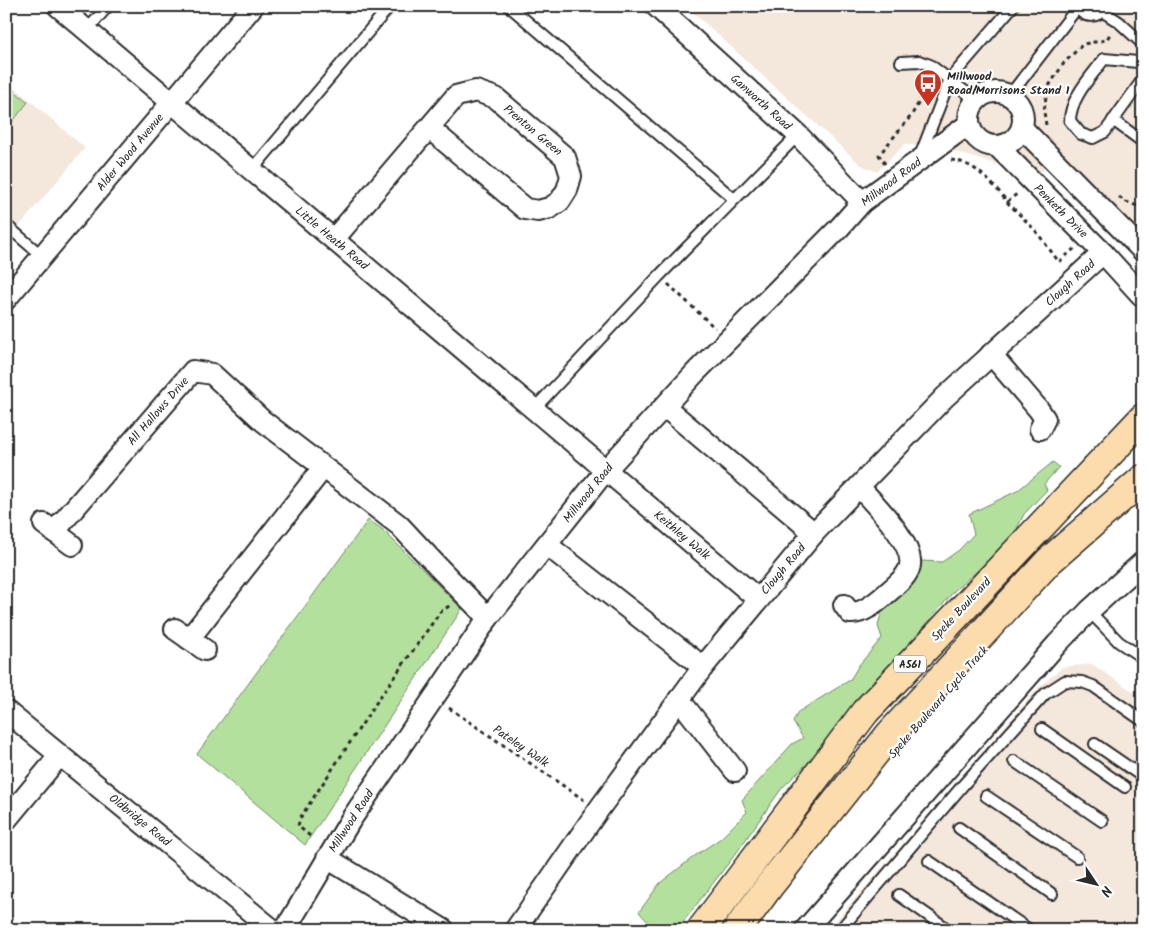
<svg xmlns="http://www.w3.org/2000/svg" width="1149" height="936" font-family="Kalam,sans-serif">
  <style>
    .built { fill: #f4e8dc }
    .green { fill: #b4e09e; stroke: #708664 }
    .lines { fill: none; stroke-linecap: round; stroke-linejoin: round }
    .lane-casing { stroke: #2b2b2b; stroke-width: 14 }
    .street-casing { stroke: #2b2b2b; stroke-width: 24 }
    .highway-casing { stroke: #2b2b2b; stroke-width: 31 }
    .path { stroke: #2b2b2b; stroke-width: 3; stroke-dasharray: 4 4; stroke-linecap: butt }
    .lane { stroke: #fff; stroke-width: 10 }
    .street { stroke: #fff; stroke-width: 20 }
    .highway { stroke: #fcdcac; stroke-width: 28 }
    .labels { text-anchor: middle; stroke-width: 4.5; stroke-linejoin: round; paint-order: stroke }
    .shield { fill: #fff; stroke: #6b6b6b; stroke-width: 1 }
    .shield-label { font-size: 11px; font-weight: bold; fill: #2b2b2b }
    .poi-label { font-size: 12px; font-weight: bold; fill: #2b2b2b; stroke: #fff; text-anchor: start }
    .street-label { font-size: 12px; fill: #2b2b2b; stroke: #fff }
  </style>
  <rect width="100%" height="100%" fill="#fff"/>
  <filter id="ink" filterUnits="userSpaceOnUse"><feTurbulence type="fractalNoise" baseFrequency=".02" numOctaves="2"/><feDisplacementMap in="SourceGraphic" scale="10" xChannelSelector="R" yChannelSelector="G"/><feConvolveMatrix kernelMatrix="1 2 1 2 8 2 1 2 1" color-interpolation-filters="sRGB"/></filter>
  <g filter="url(#ink)">
    <g class="built">
      <polygon points="686,6 1143,6 1143,227 1134,228 1060,153 1027,185 999,165 955,152 905,144 877,172 861,165"/>
      <polygon points="6,80 85,148 6,242"/>
      <polygon points="1092,664 1143,698 1143,930 828,930 1039,687 1063,667"/>
    </g>
    <g class="green">
      <polygon points="6,84 28,102 6,130"/>
      <polygon points="1053,462 1059,467 1044,484 1047,490 1024,514 1015,533 977,571 955,590 819,752 782,788 737,852 677,930 651,930 649,923 639,912 660,883 696,855 721,838 747,812 742,800 792,744 803,738 793,722 798,712 850,680 859,665 882,638 878,626 884,602 916,575 921,561 942,562 959,550 974,534 969,514 1017,491"/>
      <polygon points="368,520 382,529 462,609 305,845 197,754"/>
    </g>
    <g class="lines">
      <g class="lane-casing">
        <g id="lane">
          <polyline points="509,6 734,199"/>
          <path d="M1077 6C1083 19 1098 19 1105 7"/>
          <polyline points="1102,11 1119,22 1143,44"/>
          <polyline points="87,30 108,6"/>
          <path d="M1143 58 1138 62 1104 59C1091 77 1070 98 1070 121L1081 134 1093 138 1105 132 1143 79"/>
          <polyline points="901,62 919,61 930,65 976,100"/>
          <polyline points="1010,95 1077,8"/>
          <polyline points="1113,120 1143,142"/>
          <polyline points="920,156 950,79 1013,6"/>
          <polyline points="252,170 390,6"/>
          <polyline points="6,225 42,256"/>
          <polyline points="534,409 659,276 798,135"/>
          <polyline points="1089,611 1119,642 1143,658"/>
          <polyline points="1042,729 1125,787"/>
          <polyline points="1095,744 1143,777"/>
          <polyline points="1014,761 1102,821"/>
          <polyline points="986,796 1077,857"/>
          <polyline points="959,828 1052,894"/>
          <polyline points="929,861 1028,929"/>
          <polyline points="899,895 949,930"/>
          <polyline points="840,930 964,784 1045,694 1065,681 1082,682 1093,686 1143,721"/>
        </g>
      </g>
      <g class="street-casing">
        <g id="street">
          <polyline points="58,6 758,599"/>
          <polyline points="656,6 798,135 862,202"/>
          <circle cx="996" cy="119" r="27"/>
          <polyline points="1022,128 1143,251"/>
          <polyline points="998,147 1103,253 1143,297"/>
          <polyline points="334,239 456,96 476,91 496,98 565,157 571,176 567,190 560,201 550,208 538,211 525,209 429,128"/>
          <polyline points="6,299 253,6"/>
          <polyline points="991,354 1039,410 1045,419 1040,429"/>
          <polyline points="665,407 814,533"/>
          <polyline points="44,524 72,545"/>
          <polyline points="54,532 193,371 212,374 263,421 399,525 440,569 488,618"/>
          <polyline points="547,545 703,667"/>
          <path d="M844 605 850 613C863 614 876 603 886 594 894 587 905 579 909 569 918 547 873 502 859 487"/>
          <polyline points="175,629 205,650"/>
          <polyline points="189,639 323,468"/>
          <polyline points="679,699 735,771"/>
          <polyline points="6,711 273,930"/>
          <polyline points="6,820 60,755"/>
          <polyline points="327,858 444,930"/>
          <polyline points="285,930 350,821 488,618 605,471 695,373 840,227 862,202 969,124"/>
          <polyline points="515,930 599,809 703,667 814,533 945,397 1103,253"/>
          <polyline points="805,930 1057,644 1089,611 1143,562"/>
        </g>
      </g>
      <g class="highway-casing">
        <g id="highway">
          <polyline points="701,930 865,712 1143,418"/>
          <polyline points="737,930 770,885 890,734 1049,561 1143,479"/>
        </g>
      </g>
      <g class="path">
        <polyline points="1046,125 1044,112 1047,89 1064,63 1083,44 1106,40 1111,33"/>
        <path d="M951 160C974 162 994 184 1007 202L1018 193"/>
        <polyline points="885,164 879,155 911,116 931,81"/>
        <polyline points="1119,197 1124,201 1143,208"/>
        <polyline points="1007,202 1035,230 1059,262 1075,248"/>
        <polyline points="668,284 715,328"/>
        <polyline points="449,708 584,800"/>
        <polyline points="310,836 298,826 300,818 380,697 441,611 451,605"/>
      </g>
      <use href="#lane" class="lane"/>
      <use href="#street" class="street"/>
      <use href="#highway" class="highway"/>
    </g>
  </g>
  <defs>
    <g id="bus-pin" transform="scale(1.4375)"><path d="M0 17L-7.5 6A9.5 9.5 0 1 1 7.5 6Z" fill="#c8321e" stroke="#fff"/><path d="M-5-6H5V4H4V6H2V4H-2V6H-4V4H-5ZM-3.5-4V0h7V-4ZM-3.5 1.2v1.5H-2V1.2ZM2 1.2v1.5H3.5V1.2Z" fill="#fff"/></g>
  </defs>
  <g fill-rule="evenodd">
    <use href="#bus-pin" x="928" y="83"/>
  </g>
  <g class="labels">
    <rect class="shield" x="894" y="655.5" width="32" height="17" rx="4"/>
    <g class="shield-label">
      <text x="910" y="668">A561</text>
    </g>
    <g class="poi-label">
      <text x="947" y="80">Millwood<tspan x="947" dy="14">Road/Morrisons Stand 1</tspan></text>
    </g>
    <g class="street-label">
      <text transform="translate(761 102) rotate(42)" y="4">Ganworth Road</text>
      <text transform="translate(533 130) rotate(40)" y="4">Prenton Green</text>
      <text transform="translate(130 152) rotate(-50)" y="4">Alder Wood Avenue</text>
      <text transform="translate(891 182) rotate(-37)" y="4">Millwood Road</text>
      <text transform="translate(1061 211) rotate(45)" y="4">Penketh Drive</text>
      <text transform="translate(332 238) rotate(40)" y="4">Little Heath Road</text>
      <text transform="translate(1070 283) rotate(-42)" y="4">Clough Road</text>
      <text transform="translate(158 411) rotate(-49)" y="4">All Hallows Drive</text>
      <text transform="translate(588 493) rotate(-51)" y="4">Millwood Road</text>
      <text transform="translate(682 535) rotate(40)" y="4">Keithley Walk</text>
      <text transform="translate(783 569) rotate(-50)" y="4">Clough Road</text>
      <text transform="translate(961 609) rotate(-47)" y="4">Speke Boulevard</text>
      <text transform="translate(938 702) rotate(-49)" y="4">Speke Boulevard Cycle Track</text>
      <text transform="translate(521 746) rotate(34)" y="4">Pateley Walk</text>
      <text transform="translate(140 820) rotate(39)" y="4">Oldbridge Road</text>
      <text transform="translate(351 821) rotate(-57)" y="4">Millwood Road</text>
    </g>
  </g>
  <rect width="1149" height="936" fill="none" stroke="#fff" stroke-width="25"/>
  <rect x="12" y="12" width="1124" height="911" fill="none" stroke="#2b2b2b" stroke-width="2" filter="url(#ink)"/>
  <g transform="translate(1096 884) rotate(125)" stroke="#ffffff" stroke-width="4" paint-order="stroke">
  <path d="M0-4L9 19L0 12L-9 19Z" fill="#2b2b2b"/>
  <text y="-8" font-size="14" font-weight="bold" text-anchor="middle" fill="#2b2b2b">N</text>
  </g>
</svg>
